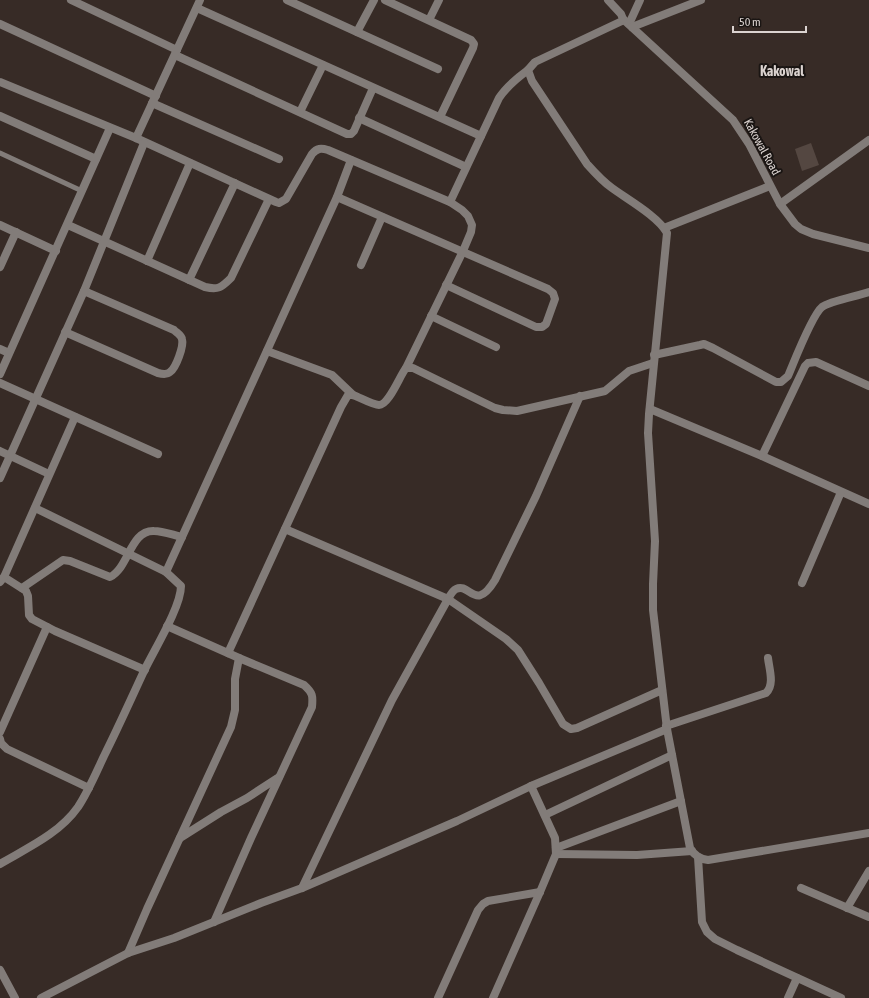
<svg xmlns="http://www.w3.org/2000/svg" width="869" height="998" font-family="'Asap Condensed',sans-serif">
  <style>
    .building { fill: #544741 }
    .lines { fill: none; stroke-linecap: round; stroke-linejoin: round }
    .service { stroke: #827c79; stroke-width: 5 }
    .minor { stroke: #827c79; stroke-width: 8 }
    .labels { text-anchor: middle; stroke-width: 4; stroke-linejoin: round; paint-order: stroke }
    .street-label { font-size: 12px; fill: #dbd3d0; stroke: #1a1513 }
    .quarter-label { font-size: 14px; font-weight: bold; fill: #dbd3d0; stroke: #1a1513 }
  </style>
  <rect width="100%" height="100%" fill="#372b26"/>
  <polygon class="building" points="811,143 819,165 802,171 795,149"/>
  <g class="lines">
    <polyline class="service" points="0,153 82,191"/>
    <g class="minor">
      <polyline points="71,0 177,50"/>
      <polyline points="287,0 438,69"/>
      <polyline points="385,0 471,40 474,44 473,48 440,117"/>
      <path d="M608 0 621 14 623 19 622 21 535 62 528 70 532 81 587 164C595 173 602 181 612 188 627 199 659 217 667 233L649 414 648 433 655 541 653 584V610L667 729 690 848C694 855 699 859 708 860L869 833"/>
      <polyline points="197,8 481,136"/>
      <polyline points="623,19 733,120 749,144 780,204 795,224 801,229 813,234 869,248"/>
      <polyline points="429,20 439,0"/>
      <polyline points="0,24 156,96"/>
      <polyline points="629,24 640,0"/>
      <polyline points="632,27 701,0"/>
      <polyline points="357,32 374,0"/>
      <polyline points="175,55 347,134 351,134 354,131 373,88"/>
      <path d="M0 82 136 138 276 202 279 203 286 199 312 154C317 148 321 148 328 150L450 202 462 210 468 216 472 225 471 232 463 251 406 368"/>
      <polyline points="152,103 279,159"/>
      <polyline points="300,112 323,65"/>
      <polyline points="0,116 96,159"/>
      <polyline points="359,118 466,167"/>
      <polyline points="136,138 200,0"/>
      <polyline points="337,197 548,289 553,293 555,299 546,324 542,327 536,327 446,285"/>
      <path d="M450 202 499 98C507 86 517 78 528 70"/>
      <polyline points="780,204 869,140"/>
      <polyline points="0,225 56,251"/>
      <path d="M68 225 205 287C218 290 221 288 231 278L269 199"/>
      <polyline points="664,228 770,186"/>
      <polyline points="147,261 190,163"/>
      <polyline points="361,265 382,217"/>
      <polyline points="0,267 16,232"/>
      <polyline points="189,280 235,183"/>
      <polyline points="431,316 496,347"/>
      <path d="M65 332 158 373C162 374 167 375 170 372 176 368 184 346 182 339 181 335 177 333 174 330L84 291"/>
      <polyline points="0,349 9,353"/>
      <polyline points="267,351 332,375 353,395"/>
      <path d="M654 355 700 345 704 344 713 348 776 382H781L788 376C794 362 812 315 822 307 830 301 858 296 869 292"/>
      <polyline points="0,374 110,128"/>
      <polyline points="0,383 158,454"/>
      <polyline points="650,409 762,456 869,504"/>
      <polyline points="0,451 49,474"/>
      <polyline points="762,456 805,366 808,363 816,362 869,386"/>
      <polyline points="0,478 84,291 144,143"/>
      <polyline points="285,529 448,599 506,639 518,650 539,683 563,724 571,729 577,728 662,690"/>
      <polyline points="166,572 337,197 351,160"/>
      <polyline points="4,577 26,591 28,596 29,615 32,619 55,631 145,670"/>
      <polyline points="0,582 4,577 75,417"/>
      <polyline points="802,583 841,492"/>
      <path d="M22 588 63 560 70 561 110 577C129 568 130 530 154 531 163 531 173 535 182 537"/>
      <path d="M167 626 239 658 304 685C313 693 313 696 312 707L251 838 214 922"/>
      <path d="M228 653 341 407 348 395H353C359 397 373 405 379 405 389 405 400 375 406 368H413L495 408 503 410 517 411 605 391 629 371 653 363"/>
      <path d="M666 726 766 693C775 685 769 668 768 658"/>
      <polyline points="0,732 47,627"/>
      <polyline points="0,739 1,743 7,749 89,788"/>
      <polyline points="545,815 672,755"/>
      <polyline points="180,838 221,812 247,798 279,777"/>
      <polyline points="556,848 681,801"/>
      <polyline points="556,854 637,855 692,851"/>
      <polyline points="698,857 702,922 707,932 715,939 737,950 841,998"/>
      <path d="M0 864C27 848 59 834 78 807 88 792 96 773 104 756 118 728 131 699 144 671 154 650 181 607 181 586L166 572 35 508"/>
      <path d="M302 888 392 700 448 599C450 596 452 591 456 589 470 582 475 613 495 580L536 496 580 396"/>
      <polyline points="801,888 869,917"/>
      <polyline points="847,908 869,871"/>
      <polyline points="128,953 147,909 231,727 235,710 235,679 239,658"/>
      <polyline points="0,970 15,998"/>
      <polyline points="41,998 128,953 174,938 261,903 302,888 457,821 531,786 667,729"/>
      <polyline points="438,998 478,910 483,904 488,901 540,892"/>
      <polyline points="493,998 540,892 556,854 555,838 531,786"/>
      <polyline points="788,998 797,978"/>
    </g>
  </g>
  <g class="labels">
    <g class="street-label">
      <text transform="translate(762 147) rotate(61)" y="4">Kakowal Road</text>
    </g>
    <g class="quarter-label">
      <text x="782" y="76">Kakowal</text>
    </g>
  </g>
  <path d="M733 26v6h73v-6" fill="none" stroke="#dbd3d0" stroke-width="2"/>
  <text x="739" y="26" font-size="12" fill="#dbd3d0" stroke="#1a1513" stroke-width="3" paint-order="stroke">50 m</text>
</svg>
